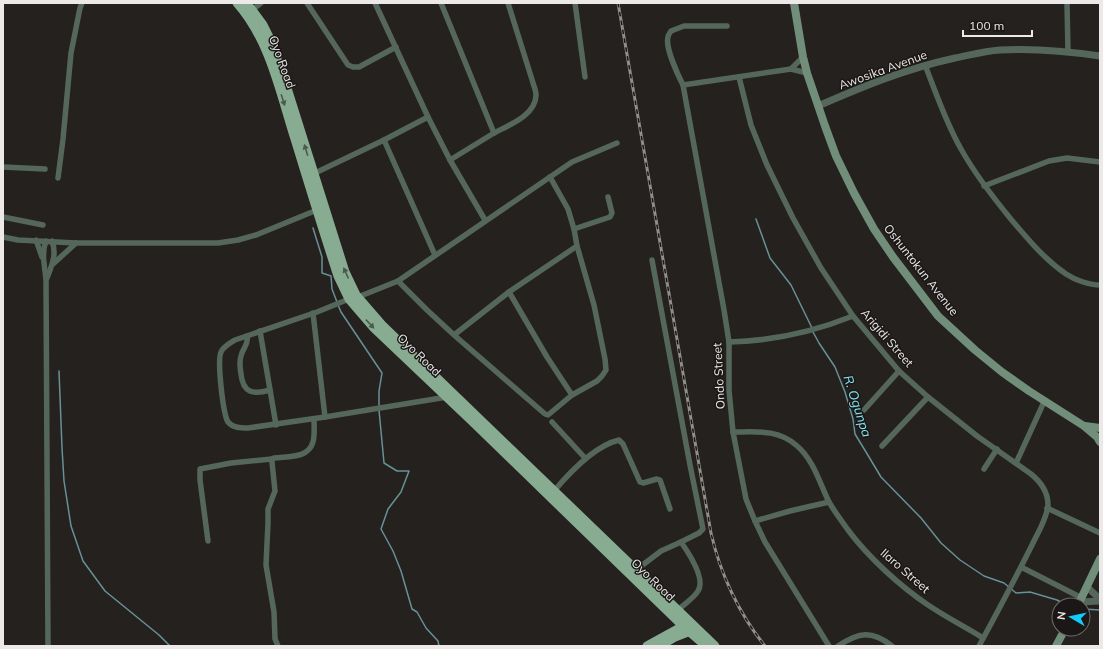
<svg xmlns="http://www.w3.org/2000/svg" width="1103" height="649" font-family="Mulish,sans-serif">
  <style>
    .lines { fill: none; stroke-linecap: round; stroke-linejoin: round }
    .stream { stroke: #669197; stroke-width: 1.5 }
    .minor { stroke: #55675a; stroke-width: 5.5 }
    .tertiary { stroke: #55675a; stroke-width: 7 }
    .secondary { stroke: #718e7a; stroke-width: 8 }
    .primary { stroke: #87ac92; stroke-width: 9 }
    .rail-casing { stroke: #918e8c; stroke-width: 3 }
    .rail { stroke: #1b1716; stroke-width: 1.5; stroke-dasharray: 4.5; stroke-linecap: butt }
    .oneway { fill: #4c5a4e }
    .labels { text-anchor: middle; stroke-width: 3; stroke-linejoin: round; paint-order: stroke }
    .street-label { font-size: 12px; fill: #ece9e8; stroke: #1b1716 }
    .water-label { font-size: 13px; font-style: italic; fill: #81e5f3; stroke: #1b1716 }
  </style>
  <rect width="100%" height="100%" fill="#25211f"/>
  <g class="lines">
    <g class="stream">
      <polyline points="756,219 770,258 791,285 812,328"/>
      <polyline points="313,228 322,257 322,273 331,276 332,289 337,302"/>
      <polyline points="338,305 341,312 382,373 379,391 379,406"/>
      <polyline points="813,332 819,343 835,367 845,392 853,419 855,434 866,452 881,477 921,518 941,543 960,560 984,576 1004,583 1016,593 1030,592 1057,600 1066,605"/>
      <polyline points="59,371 62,448 64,481 71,526 83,561 105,591 159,635 170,646"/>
      <polyline points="379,410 384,463 397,471 409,471 401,492 388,509 381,529 393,551 401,571 412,609 417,612 426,628 438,641 439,646"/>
      <polyline points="1083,609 1100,610"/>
    </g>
    <g class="minor">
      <polyline points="307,3 348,65 353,67 359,67 396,47"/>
      <polyline points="375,3 428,117"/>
      <polyline points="441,3 494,133 450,160"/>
      <polyline points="575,3 585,77"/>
      <polyline points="1067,3 1068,52"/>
      <polyline points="252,10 261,3"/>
      <path d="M727 26H684L671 31C670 33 668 35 668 37 665 47 678 75 683 85L724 310 729 342V390L733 432 746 499 755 521 765 542 829 646"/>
      <path d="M925 65C936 93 946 123 961 149 975 174 992 196 1010 218 1027 238 1044 259 1066 274 1075 280 1089 285 1100 285"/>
      <polyline points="791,69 803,57"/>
      <path d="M739 77 751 125 767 165 793 218 821 268 853 316 899 371 928 397 977 436 1031 474C1041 482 1048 492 1048 505 1047 519 1037 534 1032 545 1015 579 997 613 979 646"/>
      <polyline points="683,85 791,69 807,73"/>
      <path d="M494 133C509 125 536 115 536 95 536 92 535 89 534 86L508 3"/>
      <polyline points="384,140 428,117 450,160 485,220"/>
      <polyline points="3,167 45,169"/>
      <polyline points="313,174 384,140 435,255"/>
      <polyline points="550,177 568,209 574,229 577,246 594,305 605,359 606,370 602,376 597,381 572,395"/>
      <polyline points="58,178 63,139 71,53 80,8 82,3"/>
      <polyline points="984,186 1049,161 1067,158 1100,162"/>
      <polyline points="3,217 43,225"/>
      <polyline points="574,229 610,217 612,213 608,197"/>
      <polyline points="3,237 18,240 76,243 218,243 238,240 256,235 317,210"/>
      <polyline points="36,240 42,257"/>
      <path d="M46 241C41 253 45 267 46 280L48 646"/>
      <polyline points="652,260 690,465 703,529 699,533 681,542"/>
      <polyline points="53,264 76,243"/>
      <path d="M47 278C52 265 57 254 52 241"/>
      <polyline points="398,281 572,162 617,143"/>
      <polyline points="509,292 577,246"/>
      <polyline points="358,297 398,281 427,310 454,335 509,292 547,357 572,395 548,415 545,414 454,335"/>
      <path d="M349 299 317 312 235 340C230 343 223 347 221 352 217 361 223 414 228 422 233 428 241 428 248 428L325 417 447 397"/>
      <polyline points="313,313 325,417"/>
      <polyline points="260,331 276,425"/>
      <path d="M247 336C249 345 243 347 241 356 239 362 240 368 241 374 243 393 253 395 270 390"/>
      <path d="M729 342C772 341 813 332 853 316"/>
      <polyline points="864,410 899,371"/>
      <polyline points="552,422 585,458"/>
      <path d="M733 432C757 432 777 429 796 445 813 459 819 481 828 500 833 510 842 521 848 530 869 558 900 586 928 605 946 617 965 627 983 638"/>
      <polyline points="882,446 928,397"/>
      <polyline points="1016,463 1044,402"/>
      <polyline points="984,469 997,449"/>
      <path d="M554 491C570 472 594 446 619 440L623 444 640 482 643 483 657 479 660 480 670 509"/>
      <polyline points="1047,508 1100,533"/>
      <polyline points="755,521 790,511 829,502"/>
      <polyline points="208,541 200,480 200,469 231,463 272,459"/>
      <polyline points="1021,567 1082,598"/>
      <path d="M636 570 661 551 681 542C688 552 706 579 698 591 694 598 683 605 677 611"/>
      <path d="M278 646 275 639 274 612 266 565 268 523V509L275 491 272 462V459L274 458C288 456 308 459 313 442 315 435 314 426 314 419"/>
      <path d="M838 646C859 632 872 630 892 646"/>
    </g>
    <g class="tertiary">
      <path d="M818 106C864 86 905 69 955 58 970 55 985 51 1000 50 1033 48 1067 51 1100 56"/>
      <polyline points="1087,587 1100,599"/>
      <polyline points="1080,602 1100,601"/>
    </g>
    <g class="secondary">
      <polyline points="794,3 803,57 807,73 825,126 836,156 854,193 874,229 893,257 938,316 975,350 1002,372 1029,391 1084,426 1097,437 1100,442"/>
      <polyline points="1085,426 1100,428"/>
      <polyline points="1078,605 1100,559"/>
      <polyline points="1056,646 1065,629"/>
    </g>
    <g class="primary">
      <path d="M237 3C270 40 280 92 295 139 309 185 323 230 338 276L349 299 374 328 475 424 683 626 706 646"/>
      <polyline points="246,3 252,10 263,25 270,39 287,88 345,272 356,295 382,325 715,646"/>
      <polyline points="647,646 687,624"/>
      <polyline points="660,646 675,637 693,630"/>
    </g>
    <g class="rail-casing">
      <path id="rail" d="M618 3 711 533C720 573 739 614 765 646"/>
    </g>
    <use href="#rail" class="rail"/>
  </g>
  <defs><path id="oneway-solid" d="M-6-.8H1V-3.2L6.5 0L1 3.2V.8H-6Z"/></defs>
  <g class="oneway">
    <use href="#oneway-solid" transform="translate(283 100) rotate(72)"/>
    <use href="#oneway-solid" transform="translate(306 150) rotate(-107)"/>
    <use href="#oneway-solid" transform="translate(346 273) rotate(-114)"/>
    <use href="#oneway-solid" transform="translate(370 324) rotate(47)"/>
  </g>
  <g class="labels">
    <g class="street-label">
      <text transform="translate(282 62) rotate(70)" y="4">Oyo Road</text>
      <text transform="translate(883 70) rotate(-20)" y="4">Awosika Avenue</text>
      <text transform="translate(921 270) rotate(52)" y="4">Oshuntokun Avenue</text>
      <text transform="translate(887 338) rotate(49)" y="4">Arigidi Street</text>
      <text transform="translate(419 355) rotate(44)" y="4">Oyo Road</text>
      <text transform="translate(719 376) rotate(-93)" y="4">Ondo Street</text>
      <text transform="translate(905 571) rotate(41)" y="4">Ilaro Street</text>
      <text transform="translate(653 580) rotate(44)" y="4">Oyo Road</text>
    </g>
    <g class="water-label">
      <text transform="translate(858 406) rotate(72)" y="5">R. Ogunpa</text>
    </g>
  </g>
  <rect width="1103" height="649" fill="none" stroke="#ece9e8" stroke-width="8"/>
  <g transform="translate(1071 617) rotate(279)"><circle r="19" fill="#1b1716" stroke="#6f6b6a"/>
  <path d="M0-3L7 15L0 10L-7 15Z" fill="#12cafb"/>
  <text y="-6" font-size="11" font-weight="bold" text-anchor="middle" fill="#ece9e8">N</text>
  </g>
  <path d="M963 30v6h69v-6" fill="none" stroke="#ece9e8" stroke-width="2"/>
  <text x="969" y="30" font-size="12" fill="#ece9e8" stroke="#1b1716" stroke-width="3" paint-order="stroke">100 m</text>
</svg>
